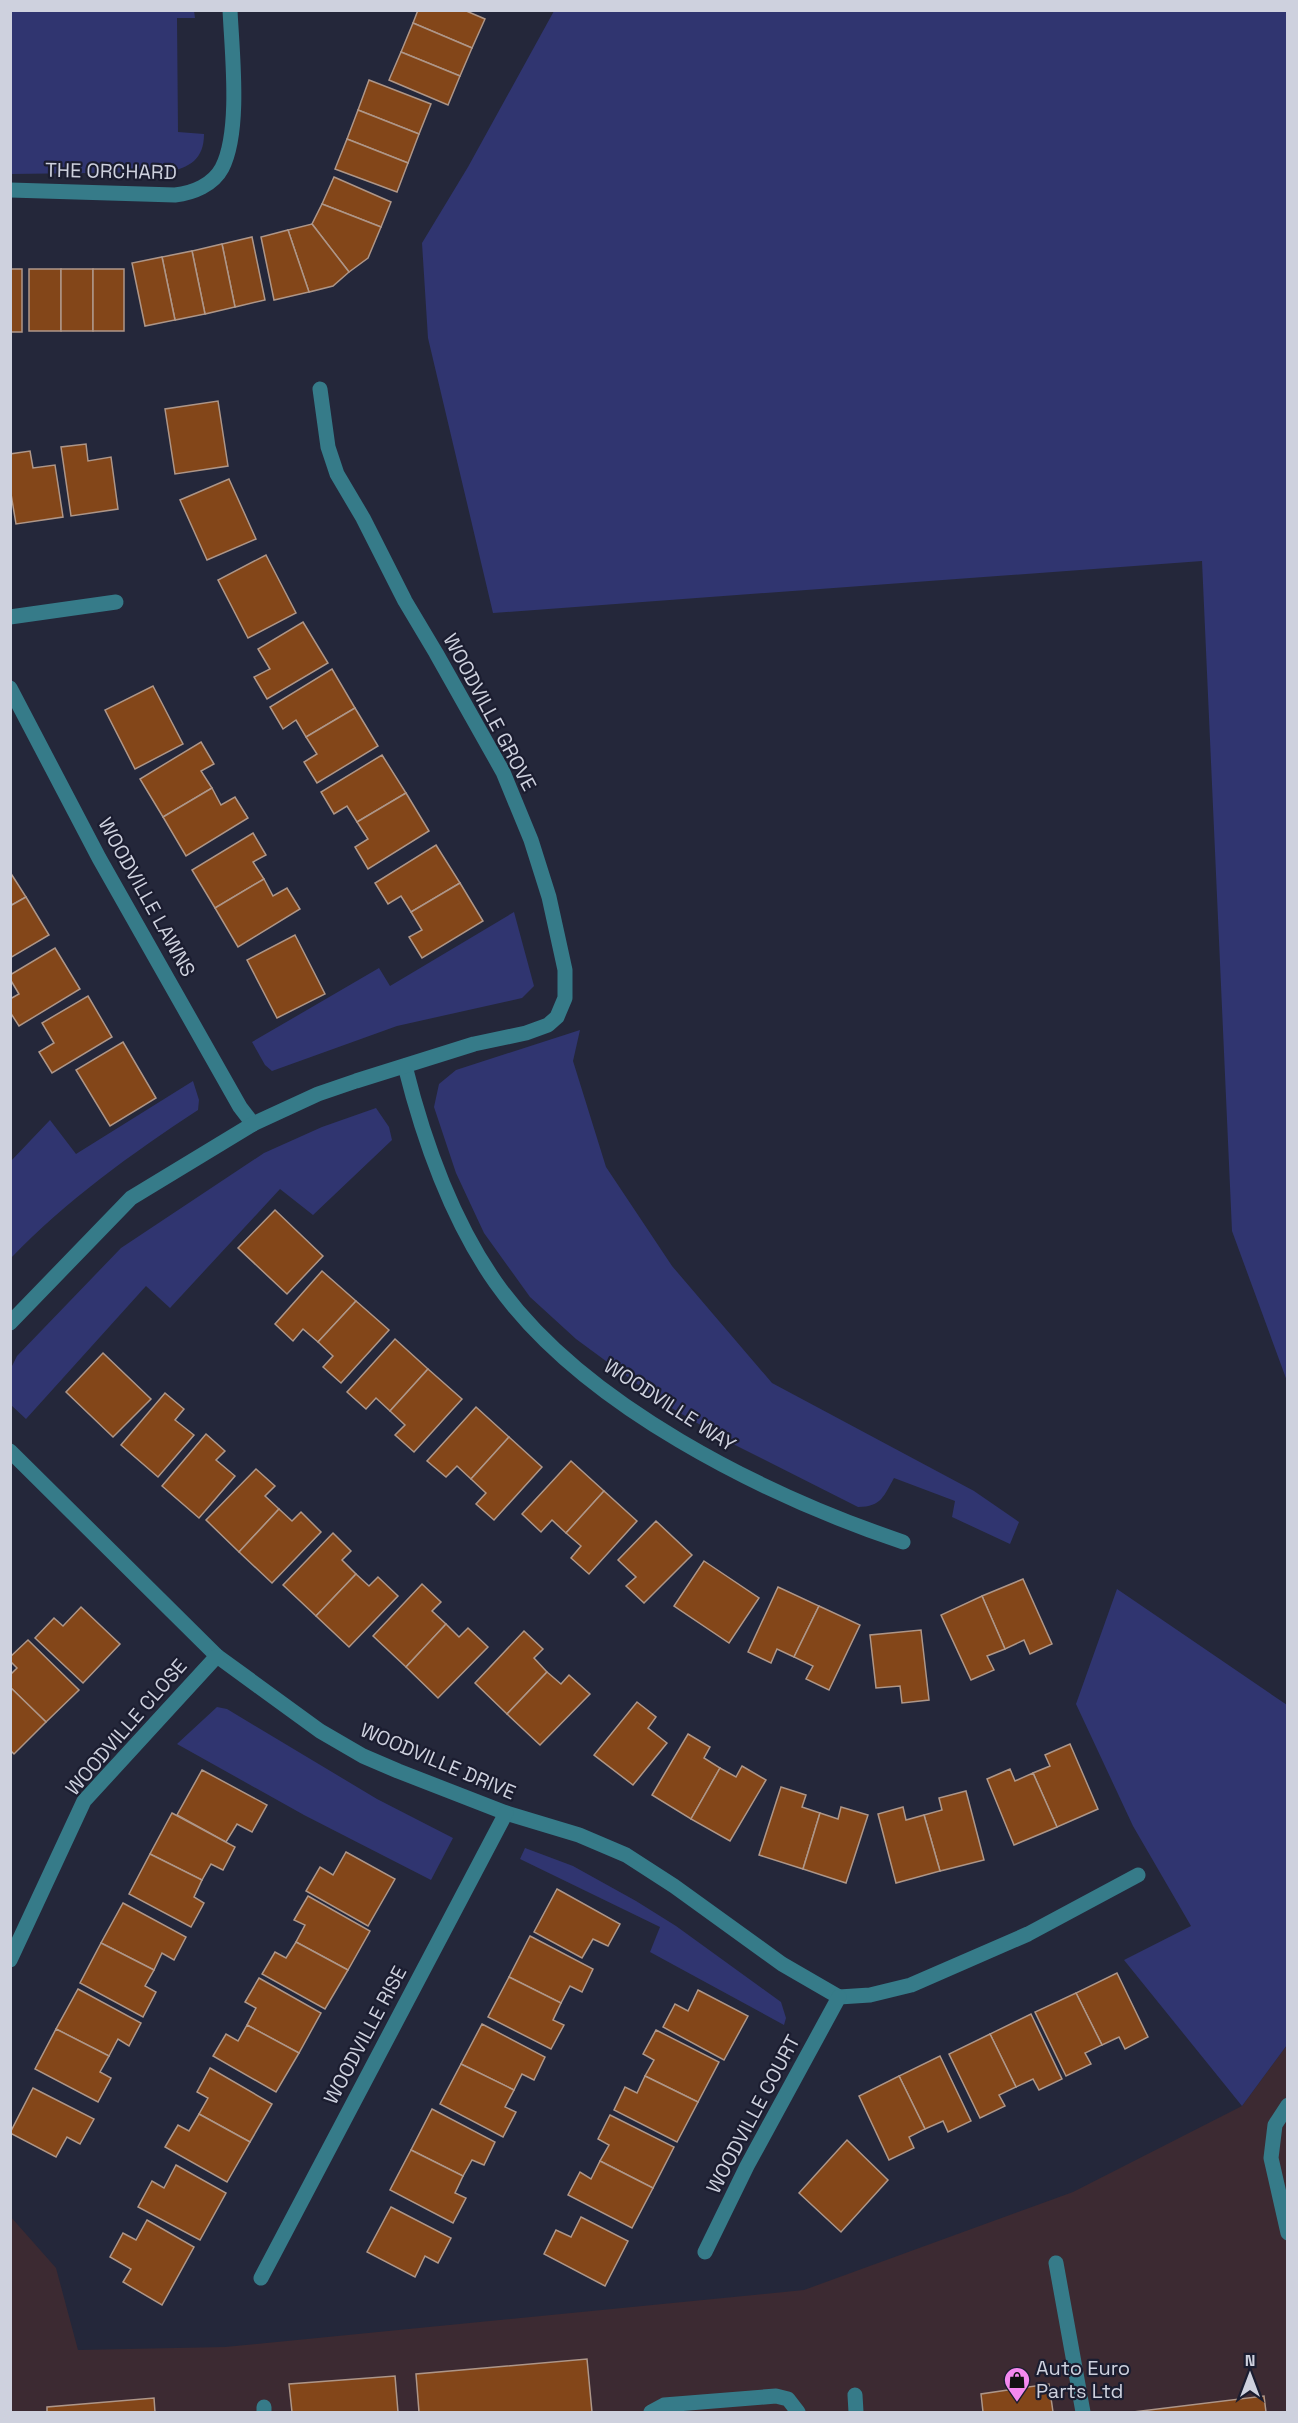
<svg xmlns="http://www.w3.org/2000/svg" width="1298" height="2423" font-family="'Space Grotesk',sans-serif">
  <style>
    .industrial { fill: #3c2a32 }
    .green { fill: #303570 }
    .building { fill: #834619; stroke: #ae9688; stroke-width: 1.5 }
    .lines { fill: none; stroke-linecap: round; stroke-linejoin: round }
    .minor { stroke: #367b89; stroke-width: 15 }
    .labels { text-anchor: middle; stroke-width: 4.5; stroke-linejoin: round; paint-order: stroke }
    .street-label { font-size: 20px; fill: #ced1de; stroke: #1b1d30 }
    .poi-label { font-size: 20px; fill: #ced1de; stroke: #1b1d30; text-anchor: start }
  </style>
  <rect width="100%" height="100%" fill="#24273a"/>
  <polygon class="industrial" points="1287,2045 1287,2412 11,2412 10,2216 56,2268 78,2350 225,2347 804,2290 1073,2192 1242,2106"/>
  <g class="green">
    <path d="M10 11H194L195 18H177L178 132 204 134C204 159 190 168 166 172L11 174Z"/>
    <polygon points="554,11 1287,11 1287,1381 1232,1231 1202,561 493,613 428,338 422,243 468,167"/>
    <polygon points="514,912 534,986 522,998 397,1026 272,1071 265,1065 252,1042 379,968 390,986"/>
    <path d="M580 1030 573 1061 606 1167 672 1266 772 1383 974 1491 1019 1522 1010 1544 952 1517 955 1501 894 1478C884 1495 882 1507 858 1507L733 1444 663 1403 576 1339 530 1297 484 1233 456 1173 434 1107 439 1084 456 1070Z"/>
    <path d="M193 1081 199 1100 198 1110C131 1154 67 1200 11 1258V1161L50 1120 76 1154Z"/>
    <polygon points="376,1108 389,1127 392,1140 313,1215 280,1189 170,1308 146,1286 26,1419 11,1405 11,1368 17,1356 121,1248 264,1153 322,1127"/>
    <polygon points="1117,1589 1287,1705 1287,2045 1242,2106 1124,1960 1191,1926 1133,1826 1076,1704"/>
    <polygon points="217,1707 227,1709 377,1799 453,1838 431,1880 304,1815 177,1744"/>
    <polygon points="525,1848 573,1866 636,1901 676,1926 781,2002 786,2018 784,2025 650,1952 660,1927 520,1859"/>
  </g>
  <g class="building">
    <polygon points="418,10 464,10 485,19 472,48 413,23"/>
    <polygon points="413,23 472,48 460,76 401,52"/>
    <polygon points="401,52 460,76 448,105 389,80"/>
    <polygon points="369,80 431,104 419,134 358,110"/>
    <polygon points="358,110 419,134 408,163 347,139"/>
    <polygon points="347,139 408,163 397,192 335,169"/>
    <polygon points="334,177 391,202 381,227 322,204"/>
    <polygon points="322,204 381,227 368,258 349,272 312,224"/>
    <polygon points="312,224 349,272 333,286 309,292 288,230"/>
    <polygon points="288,230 309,292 274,300 261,237"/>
    <polygon points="252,237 265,300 235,307 222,244"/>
    <polygon points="222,244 235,307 205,314 192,251"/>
    <polygon points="192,251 205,314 175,320 162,257"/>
    <polygon points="162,257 175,320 145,326 132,263"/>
    <rect x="10" y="269" width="12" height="63"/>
    <rect x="29" y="269" width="32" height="62"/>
    <rect x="61" y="269" width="32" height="62"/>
    <rect x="93" y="269" width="31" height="62"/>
    <polygon points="218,401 228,466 175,474 165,409"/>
    <polygon points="86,444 88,461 111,457 118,509 71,516 61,447"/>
    <polygon points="30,451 33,468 55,465 63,517 16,524 10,488 10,454"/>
    <polygon points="229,479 256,539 207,560 180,500"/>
    <polygon points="266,555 296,613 248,638 218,580"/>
    <polygon points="303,622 328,663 267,699 254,677 270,669 258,649"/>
    <polygon points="332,669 355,708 306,737 296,720 283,729 270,707"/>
    <polygon points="153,686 183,744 135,769 105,710"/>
    <polygon points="355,708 378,746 317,783 304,762 317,754 306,737"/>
    <polygon points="201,742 214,764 201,771 212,788 163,817 140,779"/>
    <polygon points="382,755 406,793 357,822 347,806 334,814 321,792"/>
    <polygon points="212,788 221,805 235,797 248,818 186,856 163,817"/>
    <polygon points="406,793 429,831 368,869 355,847 368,839 357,822"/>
    <polygon points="253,833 266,855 253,862 264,879 215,908 192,870"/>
    <polygon points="436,845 460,883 411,912 401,896 388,904 375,883"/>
    <polygon points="10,872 26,897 10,906"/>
    <polygon points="264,879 273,896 287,888 300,909 238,947 215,908"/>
    <polygon points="460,883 483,921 422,958 409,937 422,930 411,912"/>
    <polygon points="26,897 49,935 10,958 10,906"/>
    <polygon points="295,935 325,994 277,1018 247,960"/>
    <polygon points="55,948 80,989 19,1026 10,1012 10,999 19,994 10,979 10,975"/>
    <polygon points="88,996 112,1037 52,1073 39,1052 54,1043 42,1023"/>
    <polygon points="123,1042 156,1098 110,1126 76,1070"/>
    <polygon points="275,1210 323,1256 287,1294 238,1248"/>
    <polygon points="322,1271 356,1301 318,1342 303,1329 293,1341 275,1324"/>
    <polygon points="356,1301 389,1330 341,1383 323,1367 333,1356 318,1342"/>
    <polygon points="395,1339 428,1369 390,1411 376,1398 366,1409 347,1392"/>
    <polygon points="103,1353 151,1399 113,1437 66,1392"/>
    <polygon points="428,1369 462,1399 414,1452 395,1435 405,1425 390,1411"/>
    <polygon points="165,1393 184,1409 175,1420 194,1435 158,1477 121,1445"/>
    <polygon points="476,1407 509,1437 471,1479 457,1466 446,1477 427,1461"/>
    <polygon points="206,1434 225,1451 216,1460 235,1476 199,1518 162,1486"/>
    <polygon points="509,1437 542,1467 494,1520 476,1504 486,1493 471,1479"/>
    <polygon points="571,1461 604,1491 566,1533 552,1520 541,1532 522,1514"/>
    <polygon points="256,1469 275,1486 265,1496 279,1509 239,1552 206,1520"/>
    <polygon points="604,1491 637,1521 589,1574 571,1558 581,1546 566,1533"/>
    <polygon points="279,1509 292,1521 301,1512 321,1532 272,1583 239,1552"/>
    <polygon points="656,1521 692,1555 644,1603 626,1586 636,1577 618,1560"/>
    <polygon points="333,1533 351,1551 342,1560 356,1574 316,1616 283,1585"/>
    <polygon points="704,1561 759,1598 729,1643 674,1606"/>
    <polygon points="356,1574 369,1586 378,1577 398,1596 349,1647 316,1616"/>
    <polygon points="1023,1579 1052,1644 1030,1654 1024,1640 1005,1649 982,1596"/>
    <polygon points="422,1584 441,1602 432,1611 446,1624 406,1667 373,1636"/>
    <polygon points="778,1587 819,1606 794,1657 777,1649 771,1663 748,1652"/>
    <polygon points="982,1596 1005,1649 987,1656 994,1670 971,1680 941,1615"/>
    <polygon points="819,1606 860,1625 829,1690 806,1679 813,1666 794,1657"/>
    <polygon points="81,1607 120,1644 83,1683 35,1638 54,1618 63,1626"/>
    <polygon points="446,1624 459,1637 468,1628 488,1647 438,1698 406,1667"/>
    <polygon points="921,1630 929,1700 902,1703 900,1686 876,1688 870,1635"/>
    <polygon points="524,1631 543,1649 534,1658 547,1672 507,1714 475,1683"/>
    <polygon points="28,1640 79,1690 46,1722 10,1687 10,1675 17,1668 10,1661 10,1657"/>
    <polygon points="547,1672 561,1684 569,1675 590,1694 540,1745 507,1714"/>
    <polygon points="10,1687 46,1722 14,1754 10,1750"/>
    <polygon points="637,1702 656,1717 648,1728 667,1743 633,1785 594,1755"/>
    <polygon points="688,1734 710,1747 704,1758 720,1768 691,1819 652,1795"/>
    <polygon points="1070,1744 1098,1809 1057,1827 1033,1773 1050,1766 1045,1755"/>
    <polygon points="742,1766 766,1780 730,1841 691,1819 720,1768 736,1777"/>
    <polygon points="1010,1769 1015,1781 1033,1773 1057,1827 1014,1845 987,1779"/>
    <polygon points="202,1770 267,1805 252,1832 237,1824 226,1842 177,1815"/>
    <polygon points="781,1787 806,1795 802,1807 820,1813 803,1869 759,1855"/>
    <polygon points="966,1791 984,1860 940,1871 924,1815 942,1810 939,1798"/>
    <polygon points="841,1807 868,1815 846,1883 803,1869 820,1813 838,1819"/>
    <polygon points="903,1807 906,1820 924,1815 940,1871 896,1883 878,1814"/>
    <polygon points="172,1813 235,1847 223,1870 211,1864 202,1880 150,1854"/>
    <polygon points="346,1852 395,1879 368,1926 306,1891 320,1867 333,1875"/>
    <polygon points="150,1854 202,1880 194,1897 204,1903 191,1927 129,1894"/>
    <polygon points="557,1889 620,1924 608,1946 593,1939 582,1958 534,1932"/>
    <polygon points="308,1896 370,1931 348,1970 296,1942 305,1925 294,1920"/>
    <polygon points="123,1903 186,1937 174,1960 162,1953 154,1970 101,1943"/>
    <polygon points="530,1936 593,1969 582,1992 570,1986 561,2003 509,1977"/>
    <polygon points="296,1942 348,1970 325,2009 262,1974 275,1952 286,1958"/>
    <polygon points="101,1943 154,1970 145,1986 156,1992 143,2017 80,1983"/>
    <polygon points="1117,1973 1148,2037 1125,2049 1119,2037 1102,2045 1076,1993"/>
    <polygon points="509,1977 561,2003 553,2020 564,2025 551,2049 488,2017"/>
    <polygon points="259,1978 321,2013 299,2053 247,2025 256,2008 245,2002"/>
    <polygon points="78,1989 141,2023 129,2046 118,2039 109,2056 56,2029"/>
    <polygon points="698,1990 748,2016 724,2060 663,2027 675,2004 688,2011"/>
    <polygon points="1076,1993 1102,2045 1085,2053 1091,2064 1066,2076 1035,2012"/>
    <polygon points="1031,2014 1062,2079 1039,2090 1033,2079 1016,2087 990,2034"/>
    <polygon points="482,2024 545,2057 534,2080 522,2074 514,2090 461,2064"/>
    <polygon points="247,2025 299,2053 276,2092 213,2056 226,2034 238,2041"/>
    <polygon points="56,2029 109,2056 100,2072 111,2078 98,2102 35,2069"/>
    <polygon points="656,2030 719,2062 698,2102 645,2076 654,2060 643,2054"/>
    <polygon points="990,2034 1016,2087 999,2095 1005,2106 980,2118 949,2054"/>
    <polygon points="940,2056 971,2121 948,2132 943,2121 925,2129 899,2076"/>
    <polygon points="461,2064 514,2090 505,2107 516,2112 503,2137 440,2104"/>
    <polygon points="210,2068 272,2104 250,2142 199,2114 208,2098 197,2092"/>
    <polygon points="645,2076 698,2102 677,2142 614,2110 625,2087 637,2093"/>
    <polygon points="899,2076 925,2129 909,2137 914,2148 889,2160 859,2096"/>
    <polygon points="33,2088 94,2119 80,2144 67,2137 56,2157 10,2133"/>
    <polygon points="432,2109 495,2142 484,2165 472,2160 463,2176 411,2150"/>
    <polygon points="199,2114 250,2142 227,2182 165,2147 178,2125 189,2131"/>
    <polygon points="610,2115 674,2147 653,2188 600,2161 609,2145 598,2139"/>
    <polygon points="847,2140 888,2180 841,2232 799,2193"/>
    <polygon points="411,2150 463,2176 455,2193 466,2198 453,2223 390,2190"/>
    <polygon points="600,2161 653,2188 632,2228 568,2195 580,2172 591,2179"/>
    <polygon points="176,2165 226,2193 200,2240 138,2207 152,2181 164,2188"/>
    <polygon points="391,2207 451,2238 438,2263 425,2256 415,2277 367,2252"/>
    <polygon points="581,2217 628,2241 605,2286 544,2254 556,2230 571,2237"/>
    <polygon points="147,2220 194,2247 162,2305 123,2282 131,2269 110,2257 123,2233 136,2240"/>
    <polygon points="587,2359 592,2412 419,2412 416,2374"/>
    <polygon points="395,2376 398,2412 292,2412 289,2384"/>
    <polygon points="1049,2384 1053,2412 983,2412 981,2394"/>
    <polygon points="1264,2396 1266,2412 1133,2412"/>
    <polygon points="154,2398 155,2412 47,2412 47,2407"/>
  </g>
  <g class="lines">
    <g class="minor">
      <path d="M10 190 175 195C193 193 213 185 222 168 241 131 232 53 230 10"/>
      <polyline points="10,617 116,602"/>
      <polyline points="10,688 99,858 240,1107 253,1124"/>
      <path d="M405 1066C424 1142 451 1219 496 1283 582 1405 764 1495 903 1542"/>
      <polyline points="10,1323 131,1198 253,1124 318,1094 356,1081 474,1044 526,1033 548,1025 557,1017 565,998 565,970 560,947 549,897 531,840 503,772 436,653 405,601 363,518 337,474 328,447 320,389"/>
      <polyline points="10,1451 217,1656 320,1731 363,1756 398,1771 506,1813 579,1835 626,1855 674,1886 782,1964 839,1997"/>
      <polyline points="10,1960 84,1801 217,1656"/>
      <polyline points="839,1997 870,1995 911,1985 1028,1934 1138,1875"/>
      <polyline points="1288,2105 1275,2125 1271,2158 1288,2233"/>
      <polyline points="705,2252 747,2166 839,1997"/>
      <polyline points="1056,2263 1083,2412"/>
      <polyline points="261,2278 506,1813"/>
      <polyline points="855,2395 856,2412"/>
      <polyline points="264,2407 264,2412"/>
      <polyline points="651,2412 664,2405 776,2396 788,2399 798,2412"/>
    </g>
  </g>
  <defs>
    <g id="shop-pin" transform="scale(1.35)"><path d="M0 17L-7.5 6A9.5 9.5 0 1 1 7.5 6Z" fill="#f489ef" stroke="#1b1d30"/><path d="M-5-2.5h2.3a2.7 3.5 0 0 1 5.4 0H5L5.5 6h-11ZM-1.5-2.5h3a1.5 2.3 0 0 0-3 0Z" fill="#111"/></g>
  </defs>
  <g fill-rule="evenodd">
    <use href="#shop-pin" x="1017" y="2380"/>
  </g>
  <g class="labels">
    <g class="street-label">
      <text transform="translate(111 171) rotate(1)" y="7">THE ORCHARD</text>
      <text transform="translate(490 712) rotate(62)" y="7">WOODVILLE GROVE</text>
      <text transform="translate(147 897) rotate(61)" y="7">WOODVILLE LAWNS</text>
      <text transform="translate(670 1405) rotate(33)" y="7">WOODVILLE WAY</text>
      <text transform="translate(126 1727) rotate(-49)" y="7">WOODVILLE CLOSE</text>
      <text transform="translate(438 1761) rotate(23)" y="7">WOODVILLE DRIVE</text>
      <text transform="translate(365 2035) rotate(-62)" y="7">WOODVILLE RISE</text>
      <text transform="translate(753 2114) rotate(-62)" y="7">WOODVILLE COURT</text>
    </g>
    <g class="poi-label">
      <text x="1036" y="2375">Auto Euro<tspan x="1036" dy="23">Parts Ltd</tspan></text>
    </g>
  </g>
  <rect width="1298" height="2423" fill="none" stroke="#ced1de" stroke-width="24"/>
  <g transform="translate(1250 2375)" stroke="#1b1d30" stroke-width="4.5" paint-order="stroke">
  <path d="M0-4.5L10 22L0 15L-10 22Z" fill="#ced1de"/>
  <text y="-9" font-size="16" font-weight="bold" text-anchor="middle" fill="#ced1de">N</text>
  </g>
</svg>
